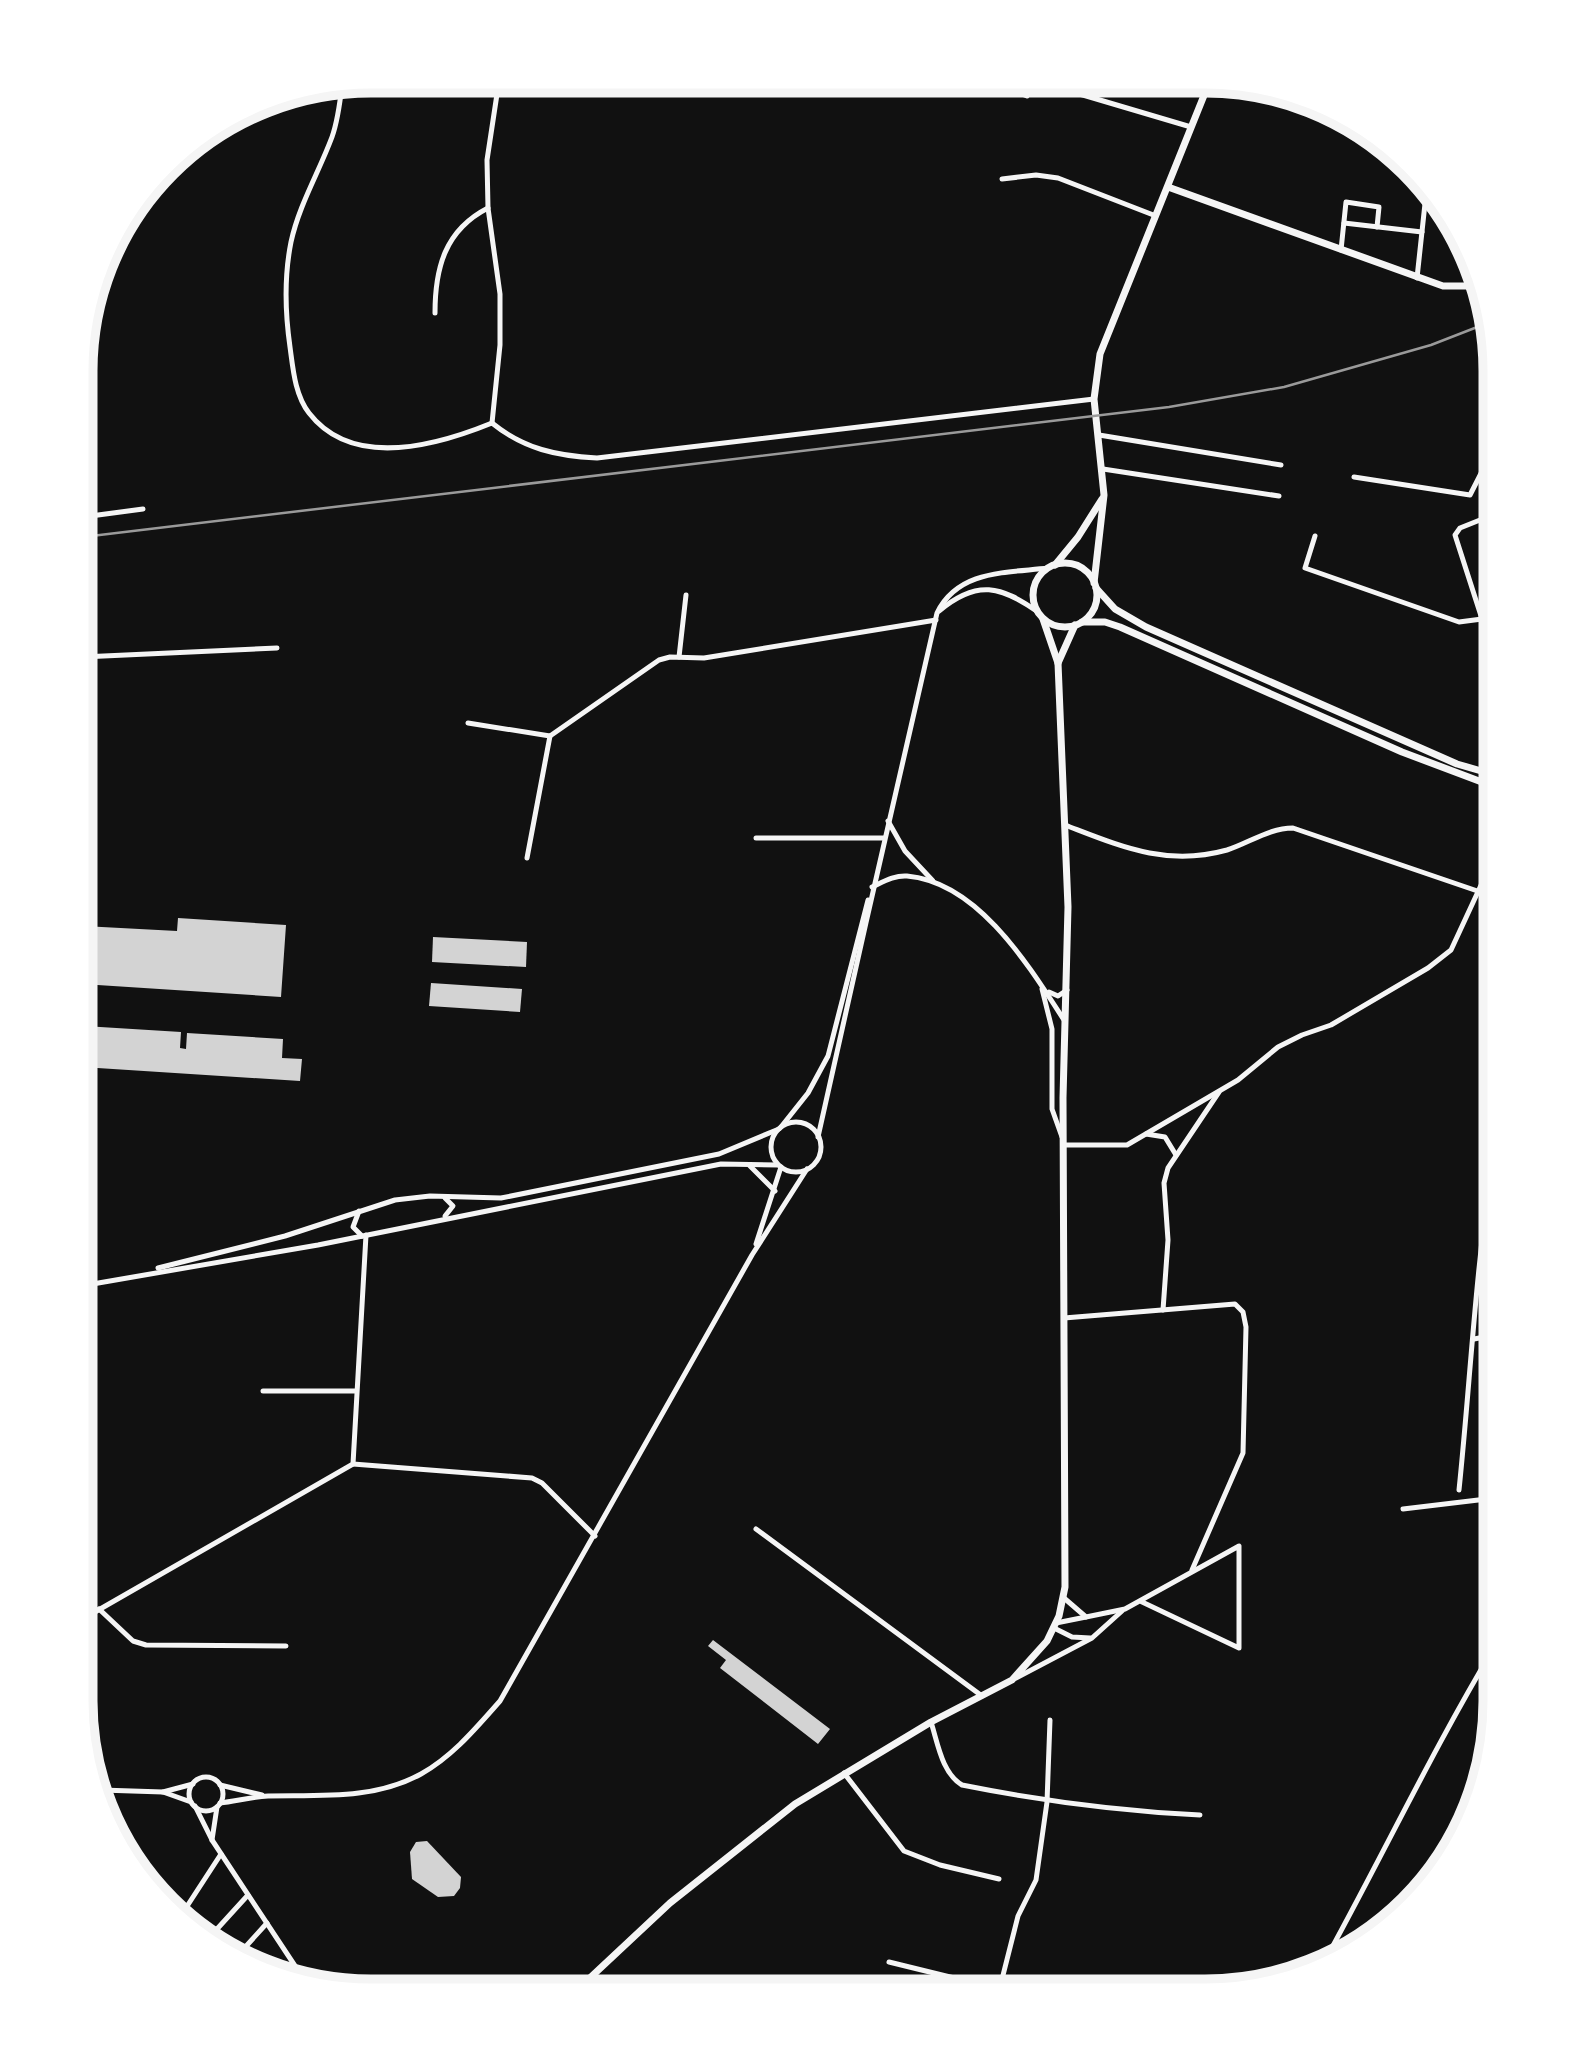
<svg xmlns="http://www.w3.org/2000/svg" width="1576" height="2072" font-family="'Fira Sans Condensed',sans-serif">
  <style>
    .building { fill: #d3d3d3 }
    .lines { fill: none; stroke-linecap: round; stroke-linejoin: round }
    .minor { stroke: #f5f5f5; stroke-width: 5 }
    .tertiary { stroke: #f5f5f5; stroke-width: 7 }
    .rail { stroke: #9a9a9a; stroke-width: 2.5 }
    .rim { fill: none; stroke: #f5f5f5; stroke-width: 9 }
  </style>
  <rect width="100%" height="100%" fill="#111"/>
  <g class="building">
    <polygon points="178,918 286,925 281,997 82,984 83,926 177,931"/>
    <polygon points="433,937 527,942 526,967 432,962"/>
    <polygon points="431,983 522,989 520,1012 429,1006"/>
    <polygon points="84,1026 181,1032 180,1048 186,1049 187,1033 283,1039 282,1058 302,1059 300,1081 82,1067"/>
    <polygon points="713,1640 830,1729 818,1744 720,1668 726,1660 708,1646"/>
    <polygon points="427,1841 461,1877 460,1888 454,1896 438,1897 412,1879 410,1852 416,1842"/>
  </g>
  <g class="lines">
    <g class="minor">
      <polyline points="993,82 1027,96 1032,82"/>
      <polyline points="1039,82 1191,127"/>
      <path d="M342 85C340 103 338 120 332 137 319 172 299 205 291 242 284 277 285 312 290 347 293 369 295 395 309 413 353 470 438 445 492 423"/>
      <polyline points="1002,179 1036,175 1058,178 1156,216"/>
      <polyline points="1344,223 1422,232"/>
      <polyline points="1461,236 1461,244 1473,274"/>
      <polyline points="1341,250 1346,202 1379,207 1377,227"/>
      <polyline points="1417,278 1427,185"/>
      <path d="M435 313C435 268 445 230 488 208"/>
      <path d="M492 423C524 449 557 456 597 458L1094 399"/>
      <polyline points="492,423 500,345 500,294 488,208 487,160 499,81"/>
      <polyline points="1099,435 1281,465"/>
      <polyline points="1103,469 1279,496"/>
      <polyline points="1354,477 1470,495 1495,446"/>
      <polyline points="83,517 143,509"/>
      <polyline points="1315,536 1305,568 1459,622 1482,619"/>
      <path d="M939 611C977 579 1001 586 1038 612"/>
      <polyline points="1495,627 1482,619 1455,535 1460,528 1495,514"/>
      <polyline points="82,657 277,648"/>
      <polyline points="679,657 686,595"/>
      <polyline points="468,723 550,736 659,660 670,657 704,658 936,620"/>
      <polyline points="888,821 905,851 933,881"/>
      <path d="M1065 825C1120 846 1166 867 1227 850 1249 843 1269 828 1293 828L1495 897"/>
      <polyline points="756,838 884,838"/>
      <polyline points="527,858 550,736"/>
      <path d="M872 887C883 882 895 875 907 876 978 882 1029 966 1064 1020"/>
      <polyline points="1042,989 1052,1029 1052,1109 1062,1137"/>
      <polyline points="1049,992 1058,996 1067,990"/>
      <circle cx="796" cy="1147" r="25"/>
      <polyline points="781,1127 808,1093 828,1056 868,900"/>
      <polyline points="1146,1134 1165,1137 1176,1155"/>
      <path d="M818 1137C857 962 896 788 937 613 958 570 1006 573 1048 568"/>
      <polyline points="1063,1145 1127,1145 1238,1080 1278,1047 1302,1035 1331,1025 1428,968 1451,950 1495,855"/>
      <polyline points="750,1166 775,1191"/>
      <polyline points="445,1198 453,1206 445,1216"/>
      <polyline points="359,1211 353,1227 362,1236"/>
      <polyline points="756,1244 781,1167"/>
      <polyline points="158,1268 285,1236 395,1200 430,1196 501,1198 719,1154 779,1129"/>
      <polyline points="81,1286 318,1245 721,1164 778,1165"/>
      <polyline points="1163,1310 1168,1240 1164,1183 1168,1168 1219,1092"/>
      <polyline points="1064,1318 1235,1304 1243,1312 1246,1327 1243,1453 1192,1570"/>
      <polyline points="1474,1339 1495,1335"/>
      <polyline points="263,1391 356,1391"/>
      <polyline points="353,1464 532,1478 542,1483 595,1536"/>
      <path d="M1459 1490C1470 1384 1475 1278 1491 1172"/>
      <polyline points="1403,1509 1495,1498"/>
      <polyline points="756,1529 982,1696"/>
      <polyline points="1064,1598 1086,1617 1125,1609 1239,1546 1239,1648 1140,1601"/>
      <polyline points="99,1609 133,1641 146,1645 286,1646"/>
      <polyline points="81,1620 353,1464 366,1235"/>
      <polyline points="1056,1623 1086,1617"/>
      <polyline points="1054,1628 1072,1637 1090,1638"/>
      <polyline points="1016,1678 1092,1638 1122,1611"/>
      <path d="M931 1722C938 1744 942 1773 962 1785 1042 1801 1119 1811 1200 1815"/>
      <polyline points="844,1773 904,1851 940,1865 999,1879"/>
      <circle cx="206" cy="1794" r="17"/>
      <polyline points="220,1785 262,1795"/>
      <polyline points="101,1790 163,1792 191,1802"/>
      <polyline points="163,1792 193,1784"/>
      <path d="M220 1803C236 1801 252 1797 268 1796 319 1795 374 1800 421 1774 453 1756 476 1728 500 1701L752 1255 807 1169"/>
      <polyline points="195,1806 212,1840 303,1978"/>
      <polyline points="212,1840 217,1807"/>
      <polyline points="180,1917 221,1854"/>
      <polyline points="207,1940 248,1895"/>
      <polyline points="239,1954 267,1923"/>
      <polyline points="889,1962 999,1989"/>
      <path d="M1323 1964C1381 1859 1433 1749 1495 1646"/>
      <polyline points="1000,1984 1031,1991"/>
      <polyline points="999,1991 1018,1916 1036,1880 1047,1802 1050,1720"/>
      <polyline points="1062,1991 1089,1986 1120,1988"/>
    </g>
    <g class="tertiary">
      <polyline points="1168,187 1443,286 1476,286"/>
      <circle cx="1065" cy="595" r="32"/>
      <polyline points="1055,565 1078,537 1102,499"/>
      <polyline points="1094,583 1104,495 1094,399 1100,354 1209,83"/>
      <polyline points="1096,588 1115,609 1146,627 1457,764 1495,775"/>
      <polyline points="1082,622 1105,622 1120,627 1402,752 1495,787"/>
      <polyline points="1058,663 1075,625"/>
      <polyline points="577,1990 670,1903 795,1804 931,1722 1012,1680 1047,1641 1059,1616 1065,1587 1063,1098 1068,907 1058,663 1043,619"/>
    </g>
    <polyline class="rail" points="83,537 1169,407 1284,387 1431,345 1485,324"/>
  </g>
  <path d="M0 0H1576V2072H0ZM371 93H1205A278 278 0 0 1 1483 371V1701A278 278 0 0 1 1205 1979H371A278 278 0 0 1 93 1701V371A278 278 0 0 1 371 93Z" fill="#fff" fill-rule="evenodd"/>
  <path class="rim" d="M371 93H1205A278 278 0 0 1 1483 371V1701A278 278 0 0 1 1205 1979H371A278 278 0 0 1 93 1701V371A278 278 0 0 1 371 93Z"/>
</svg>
